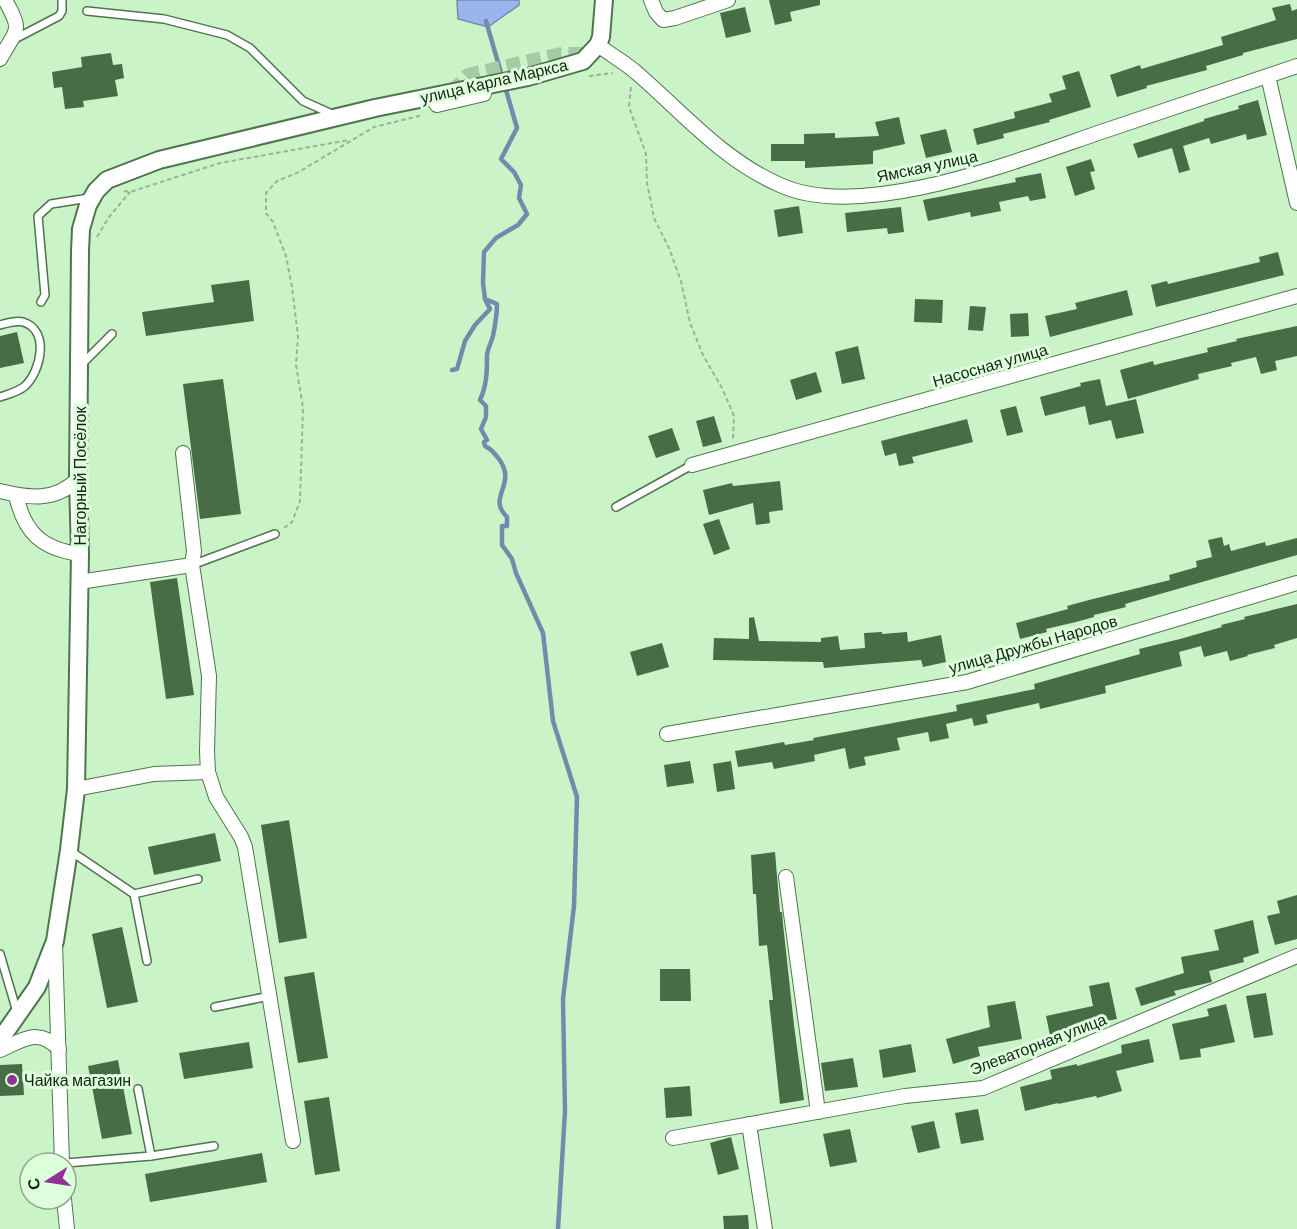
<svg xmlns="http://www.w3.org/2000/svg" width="1297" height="1229" font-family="Barlow,sans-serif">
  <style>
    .water { fill: #9ab5ed; stroke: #728aac; stroke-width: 1.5 }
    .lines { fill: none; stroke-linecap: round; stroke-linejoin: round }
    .stream { stroke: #728aac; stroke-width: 4.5 }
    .building { fill: #476c46 }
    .minor-tunnel { stroke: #a6cba4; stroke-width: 14; stroke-dasharray: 14 7; stroke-linecap: butt }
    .service-casing { stroke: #4f744e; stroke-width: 10 }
    .minor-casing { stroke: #4f744e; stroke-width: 16 }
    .tertiary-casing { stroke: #4f744e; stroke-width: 20 }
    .path { stroke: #94b692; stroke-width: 2; stroke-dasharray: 4.5 3; stroke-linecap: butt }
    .service { stroke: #fff; stroke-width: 7 }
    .minor { stroke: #fff; stroke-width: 14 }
    .tertiary { stroke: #fff; stroke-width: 16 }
    .poi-dot { fill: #903099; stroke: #ddffdb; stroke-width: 2 }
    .labels { text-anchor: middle; stroke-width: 6; stroke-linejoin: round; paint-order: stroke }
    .street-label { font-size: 16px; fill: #162515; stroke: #ddffdb }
    .poi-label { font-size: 16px; fill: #162515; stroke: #ddffdb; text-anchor: start }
  </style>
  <rect width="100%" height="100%" fill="#caf4c8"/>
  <polygon class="water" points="457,0 519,0 519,5 488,27 458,19"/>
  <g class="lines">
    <g class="stream">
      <path d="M486 21 517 128 501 159 514 172 521 185 519 198 527 214 518 225 496 238 484 252 483 283 485 299 497 304C497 314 495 326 493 336 491 343 488 348 487 355 487 371 487 385 480 400L486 406V417L481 429 487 440 484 442 485 446C493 450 494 453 499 459 518 485 486 497 507 517V526H502V545L512 559 516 573 543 633 553 721 577 797 574 906 563 999 565 1111 558 1229"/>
      <polyline points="452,370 457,369 465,341 475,325 490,309 485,299"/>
    </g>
  </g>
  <g class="building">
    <polygon points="769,0 820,0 820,5 790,12 792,21 775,25"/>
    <polygon points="1290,4 1292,11 1297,9 1297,39 1243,53 1243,55 1206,66 1207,70 1146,86 1147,88 1117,97 1110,75 1140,65 1141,69 1223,45 1221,37 1276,20 1272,8"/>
    <polygon points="745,7 751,32 726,38 720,13"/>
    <polygon points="111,53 113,65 122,64 124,78 115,80 118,96 83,101 84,107 65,109 62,87 54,88 52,72 82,67 81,57"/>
    <polygon points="1079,71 1091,107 1049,120 1050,122 1003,134 1004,138 977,145 973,129 1015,118 1014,112 1052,102 1049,94 1066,89 1062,76"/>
    <polygon points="1258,100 1267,135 1247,140 1246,134 1211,144 1209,138 1183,146 1190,170 1179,173 1172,148 1138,158 1133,144 1204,121 1204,119 1239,109 1238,106"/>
    <polygon points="899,117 905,144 873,151 873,164 805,168 805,161 771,161 771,144 804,144 804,134 835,133 835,138 879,136 875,122"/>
    <polygon points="946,129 952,152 926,158 920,135"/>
    <polygon points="1091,159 1095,171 1090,172 1095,189 1075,196 1066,167"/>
    <polygon points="1041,173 1046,198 1030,201 1028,196 999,202 1001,211 971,217 970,212 928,221 923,200 1016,182 1015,178"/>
    <polygon points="799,206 803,233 778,237 774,210"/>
    <polygon points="901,207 904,232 888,234 887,228 847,232 845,213"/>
    <polygon points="1278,252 1284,275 1156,307 1151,285 1167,281 1168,284 1260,262 1259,257"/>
    <polygon points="249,280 254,321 146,336 142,312 214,302 211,285"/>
    <polygon points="1127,290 1133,315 1050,337 1045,316 1077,309 1075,303"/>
    <polygon points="915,299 943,300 942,323 914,322"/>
    <polygon points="970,306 986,307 983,331 968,330"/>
    <polygon points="1028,313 1029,336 1011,337 1010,314"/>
    <polygon points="1297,326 1297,356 1275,361 1277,370 1261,374 1256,357 1231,363 1232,366 1198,374 1199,379 1128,399 1120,370 1153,361 1154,365 1208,352 1207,348 1237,341 1236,339"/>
    <polygon points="17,332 24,363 0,368 0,336"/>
    <polygon points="858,346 865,379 842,384 835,352"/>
    <polygon points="816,372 822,392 796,400 790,380"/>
    <polygon points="223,379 241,514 200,519 183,384"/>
    <polygon points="1100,379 1106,406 1136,399 1144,433 1116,439 1111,420 1089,425 1085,406 1045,416 1040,397 1081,386 1080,383"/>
    <polygon points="1016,406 1023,432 1007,436 1000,410"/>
    <polygon points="714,416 722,442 703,447 696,421"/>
    <polygon points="967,419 973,442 912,457 914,463 899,466 896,453 885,456 881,441"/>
    <polygon points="672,428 680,450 656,458 648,436"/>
    <polygon points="780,481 783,510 769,512 770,523 756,525 753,503 709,515 703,490 732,483 733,486"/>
    <polygon points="719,519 730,549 714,555 703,524"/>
    <polygon points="1222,537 1224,546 1229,544 1231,551 1265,542 1266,546 1297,538 1297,555 1125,604 1126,607 1094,615 1094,617 1076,622 1046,629 1047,632 1020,639 1016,623 1068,609 1067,606 1089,600 1170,580 1169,575 1197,567 1196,561 1212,557 1208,540"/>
    <polygon points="177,578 194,695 166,699 150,582"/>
    <polygon points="1297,604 1297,638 1274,645 1275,648 1247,655 1248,656 1230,661 1227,651 1204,657 1201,646 1179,652 1182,666 1105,686 1106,693 1040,709 1039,703 986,715 988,723 974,726 972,718 946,724 949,738 930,742 928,732 897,738 900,750 864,757 866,765 849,769 845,748 814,755 815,761 774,769 772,762 738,767 735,751 784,742 785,745 814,740 813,738 957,711 956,705 1035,689 1034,684 1140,654 1139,649 1180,639 1222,627 1221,625 1245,619 1244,617"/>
    <polygon points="754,617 759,641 821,642 821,638 838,636 840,650 865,648 864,633 882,632 882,634 907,632 908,642 941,635 946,662 923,667 921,660 824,668 823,662 713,660 714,638 749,639 749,618"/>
    <polygon points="662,643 669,667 637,676 630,652"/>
    <polygon points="690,761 694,783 667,787 664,765"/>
    <polygon points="731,761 735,789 717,792 713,764"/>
    <polygon points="289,820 307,938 279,943 261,825"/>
    <polygon points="215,833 221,861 154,875 148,847"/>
    <polygon points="775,852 780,912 782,912 783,924 794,1025 804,1100 780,1104 769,1000 773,1000 767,945 759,946 756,894 753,894 751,855"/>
    <polygon points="1297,895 1297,939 1275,945 1267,916 1280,913 1277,901"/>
    <polygon points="1253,920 1259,953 1243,958 1244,962 1209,971 1212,982 1174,991 1176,995 1141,1006 1135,988 1184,973 1181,957 1219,950 1214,930"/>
    <polygon points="122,927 138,1002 107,1008 92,934"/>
    <polygon points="660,969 690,969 691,1001 660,1001"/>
    <polygon points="314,972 328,1058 298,1063 284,977"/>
    <polygon points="1109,982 1117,1019 1077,1027 1079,1034 1051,1040 1046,1016 1093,1006 1089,986"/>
    <polygon points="1266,993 1273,1035 1254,1038 1246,996"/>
    <polygon points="1015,1001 1022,1039 978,1047 980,1056 953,1064 946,1039 990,1027 987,1006"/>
    <polygon points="1226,1004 1235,1042 1200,1049 1201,1057 1180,1060 1172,1024 1209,1016 1207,1009"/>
    <polygon points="1149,1039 1154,1062 1116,1071 1122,1091 1097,1098 1096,1096 1058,1104 1058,1103 1025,1111 1020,1087 1052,1079 1050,1070 1077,1064 1077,1066 1122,1053 1121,1045"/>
    <polygon points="249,1042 253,1068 184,1079 179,1053"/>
    <polygon points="911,1044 916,1072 883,1078 879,1050"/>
    <polygon points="853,1058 858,1087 825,1091 821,1063"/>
    <polygon points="118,1060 132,1134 102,1139 88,1066"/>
    <polygon points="22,1064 24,1095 0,1096 0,1065"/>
    <polygon points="690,1086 692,1116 666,1118 664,1088"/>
    <polygon points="329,1097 340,1171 315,1175 304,1101"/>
    <polygon points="978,1109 984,1140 961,1144 955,1113"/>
    <polygon points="934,1121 940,1148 918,1153 911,1126"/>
    <polygon points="850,1129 857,1162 830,1167 823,1134"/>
    <polygon points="731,1137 739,1169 718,1175 710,1143"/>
    <polygon points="262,1153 267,1182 150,1202 145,1174"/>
    <polygon points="748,1215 749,1229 724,1229 723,1216"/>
  </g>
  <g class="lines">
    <polyline class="minor-tunnel" points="452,92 468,75 561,54 589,54"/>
    <g class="service-casing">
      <g id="service">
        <polyline points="87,11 164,19 227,35 250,48 303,101 332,114"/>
        <polyline points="13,40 59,16 62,11 62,0"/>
        <polyline points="41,302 45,295 38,216 51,204 89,198"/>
        <path d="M0 325C7 323 16 320 23 322 50 330 41 371 25 386 18 392 9 394 0 397"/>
        <polyline points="81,365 112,334"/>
        <polyline points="616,507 692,465"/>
        <polyline points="192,565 275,534"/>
        <polyline points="69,850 134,894 147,961"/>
        <polyline points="134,894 198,879"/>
        <polyline points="0,954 17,1012"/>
        <polyline points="215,1007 270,996"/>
        <polyline points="138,1089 151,1156"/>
        <polyline points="66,1163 151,1156 214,1146"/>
      </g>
    </g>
    <g class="minor-casing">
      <g id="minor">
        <polyline points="651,0 656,12 663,20 675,18 728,0"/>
        <path d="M598 45C611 55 626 63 638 74 684 114 723 160 780 185 863 223 1021 159 1104 131 1168 110 1232 88 1297 66"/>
        <path d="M0 59C16 29 24 33 5 0"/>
        <polyline points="1268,76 1297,203"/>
        <polyline points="431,97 437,105 484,94"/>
        <polyline points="692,465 1297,296"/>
        <path d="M0 491C29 498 55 502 78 479"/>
        <path d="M16 495C24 532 41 549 80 554"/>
        <polyline points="192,565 209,676 207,751 208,772 216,797 241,837 245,847 293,1141"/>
        <polyline points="79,582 192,565 194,551 183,453"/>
        <polyline points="667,734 967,682 1297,583"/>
        <polyline points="76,789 154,774 208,772"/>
        <polyline points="786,877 818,1112"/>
        <polyline points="55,943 62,1163"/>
        <path d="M0 1050C23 1040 38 1027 59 1049"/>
        <polyline points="749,1124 765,1229"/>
        <polyline points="673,1138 905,1096 983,1088 1297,956"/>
        <polyline points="64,1199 67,1229"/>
      </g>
    </g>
    <g class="tertiary-casing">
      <polyline id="tertiary" points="0,1040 37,987 55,941 69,850 76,789 80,554 78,479 80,251 81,229 88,205 96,191 107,180 159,160 375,108 528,77 583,61 598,45 601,37 604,0"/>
    </g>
    <g class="path">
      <polyline points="589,76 613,73"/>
      <polyline points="631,87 629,107 646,154 647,183 654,218 669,248 681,281 690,323 703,355 722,388 734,416 733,439"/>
      <polyline points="124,191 130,192 220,163 349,140"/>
      <polyline points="97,237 109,217 130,192"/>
      <polyline points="284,528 292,522 300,501 303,408 296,365 298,336 292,287 286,256 273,222 266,213 266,193 277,181 297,173 374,127 423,115"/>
    </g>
    <use href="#service" class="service"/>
    <use href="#minor" class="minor"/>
    <use href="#tertiary" class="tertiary"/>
  </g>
  <circle class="poi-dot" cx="12" cy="1080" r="6"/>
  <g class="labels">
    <g class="street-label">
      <text transform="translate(494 81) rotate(-13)" y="6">улица Карла Маркса</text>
      <text transform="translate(927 166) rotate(-12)" y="6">Ямская улица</text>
      <text transform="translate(990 365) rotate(-16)" y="6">Насосная улица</text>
      <text transform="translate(80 476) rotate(-90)" y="6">Нагорный Посёлок</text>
      <text transform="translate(1033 644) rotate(-16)" y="6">улица Дружбы Народов</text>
      <text transform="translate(1038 1044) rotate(-21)" y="6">Элеваторная улица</text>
    </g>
    <g class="poi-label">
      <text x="24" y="1086">Чайка магазин</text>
    </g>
  </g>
  <g transform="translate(48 1181) rotate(258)"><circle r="28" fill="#ddffdb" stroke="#8da88c" stroke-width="1.5"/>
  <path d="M0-4.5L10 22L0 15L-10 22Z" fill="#903099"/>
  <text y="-9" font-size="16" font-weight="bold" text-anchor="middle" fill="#162515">С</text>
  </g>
</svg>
